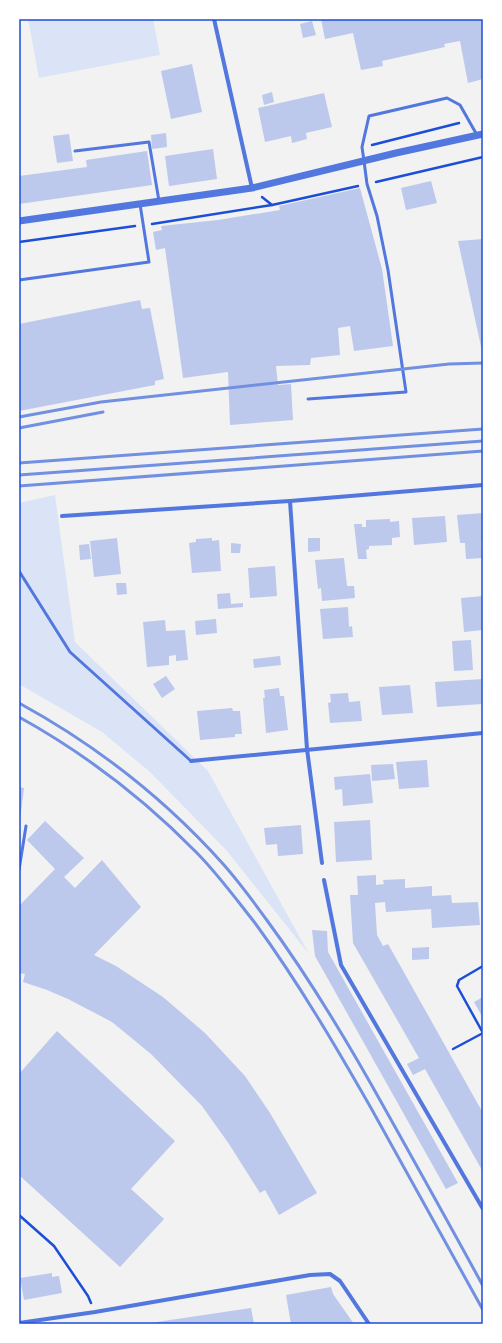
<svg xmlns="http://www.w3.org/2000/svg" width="502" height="1343" font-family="Commissioner,sans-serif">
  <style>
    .green { fill: #dbe4f7 }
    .building { fill: #bdc9ec }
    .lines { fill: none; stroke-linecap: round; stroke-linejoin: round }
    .path { stroke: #1d4ed8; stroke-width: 2.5 }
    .service { stroke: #5277de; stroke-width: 3 }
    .minor { stroke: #5277de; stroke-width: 4 }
    .tertiary { stroke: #5277de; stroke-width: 7 }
    .rail { stroke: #7290e2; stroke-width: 3 }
    .neatline { fill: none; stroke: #1d4ed8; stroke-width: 1.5 }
  </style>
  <rect width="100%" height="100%" fill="#f2f2f2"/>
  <g class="green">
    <polygon points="28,19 153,19 160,55 39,78"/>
    <polygon points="55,495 75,642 208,771 309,954 227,851 150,772 102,732 19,684 19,503"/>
  </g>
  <g class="building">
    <polygon points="321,19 483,19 483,79 468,83 460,41 444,44 445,47 382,61 383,66 361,70 353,33 325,39"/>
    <polygon points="312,21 316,35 303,38 300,24"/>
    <polygon points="192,64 202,112 171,119 161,71"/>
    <polygon points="272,92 274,102 264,105 262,95"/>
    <polygon points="324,93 332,127 306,133 307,139 292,143 291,136 265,142 258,108"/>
    <polygon points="166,133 167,147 152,149 151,135"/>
    <polygon points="69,134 73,161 57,163 53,136"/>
    <polygon points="213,149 217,179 169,186 165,156"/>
    <polygon points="147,151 152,185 19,204 19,176 87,167 86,160"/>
    <polygon points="431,181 437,203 406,210 401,188"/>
    <polygon points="360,188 382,269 393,346 354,351 350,326 338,328 340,355 311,358 310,365 276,366 278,385 291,384 293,420 230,425 228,372 183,378 165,248 156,250 153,232 162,230 161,226 218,220 280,210 279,206"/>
    <polygon points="483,239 483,350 482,351 458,241"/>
    <polygon points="140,300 142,309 150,308 164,379 155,381 155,385 19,411 19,324"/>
    <polygon points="483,513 483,542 481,542 483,558 466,559 465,543 460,543 457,515"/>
    <polygon points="445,516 447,542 414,545 412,518"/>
    <polygon points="390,519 390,522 399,521 400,537 392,538 392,545 369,546 369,549 366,550 367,559 358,559 354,524 362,524 362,527 366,527 366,520"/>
    <polygon points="117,538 121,574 94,577 90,541"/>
    <polygon points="212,538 212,541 219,540 221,571 192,573 189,543 196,542 196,539"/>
    <polygon points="308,538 320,538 320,551 308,552"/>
    <polygon points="231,543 241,544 240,553 231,553"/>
    <polygon points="89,544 91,559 80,560 79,545"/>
    <polygon points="344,558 347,586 354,586 355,598 322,601 321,588 318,589 315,560"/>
    <polygon points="275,566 277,596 250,598 248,568"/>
    <polygon points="116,583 126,583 127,594 117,595"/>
    <polygon points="230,593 231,604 243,603 243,607 218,609 217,594"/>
    <polygon points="483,596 483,630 464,632 461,598"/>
    <polygon points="348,607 349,627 352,626 353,637 323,639 320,609"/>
    <polygon points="216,619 217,633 196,635 195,621"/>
    <polygon points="165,620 166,631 185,630 188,660 176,661 176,655 169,656 169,665 147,667 143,622"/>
    <polygon points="471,640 473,670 454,671 452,641"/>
    <polygon points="280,656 281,665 254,668 253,659"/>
    <polygon points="166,676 175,689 162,698 153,684"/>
    <polygon points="483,679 483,704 437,707 435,682"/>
    <polygon points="410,685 413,713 382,715 379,687"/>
    <polygon points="279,688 280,696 284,696 288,730 266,733 263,698 265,698 264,690"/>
    <polygon points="348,693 349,702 360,701 362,721 330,723 328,703 331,702 330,694"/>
    <polygon points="232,708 233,711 240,711 242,734 235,734 235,737 200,740 197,711"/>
    <polygon points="427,760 429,787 399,789 396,762"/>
    <polygon points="393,764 395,779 372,781 371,765"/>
    <polygon points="370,774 373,803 343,806 342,789 335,790 334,777"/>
    <polygon points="19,787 24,788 20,820 19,820"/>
    <polygon points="370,820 372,860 336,862 334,822"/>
    <polygon points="45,821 84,858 64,877 75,888 102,860 141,907 94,955 116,966 163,997 205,1033 245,1076 270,1113 317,1193 279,1215 265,1190 260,1193 229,1144 202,1106 151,1054 112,1022 68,999 47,990 23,982 25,974 19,973 19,906 55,869 27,840"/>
    <polygon points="301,825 303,854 278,856 277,844 266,845 264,828"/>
    <polygon points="376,875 376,885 384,884 383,880 405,879 405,888 432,886 432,896 451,895 452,903 478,902 480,925 432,928 431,909 386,912 385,902 375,903 377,935 383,946 388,944 483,1113 483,1153 482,1154 483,1156 483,1172 425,1069 413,1075 407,1064 419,1058 353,943 350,895 358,895 357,876"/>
    <polygon points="312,930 327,931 328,952 458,1183 446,1189 315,956"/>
    <polygon points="429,947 429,959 412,960 412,948"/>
    <polygon points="483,997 483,1018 474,1002"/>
    <polygon points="57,1031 175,1141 131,1189 164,1219 120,1267 19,1175 19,1074"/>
    <polygon points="52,1273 52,1277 59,1276 62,1293 24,1300 20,1278"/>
    <polygon points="331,1287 333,1294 354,1324 291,1324 286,1295"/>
    <polygon points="251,1308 254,1324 150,1324 150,1323"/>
  </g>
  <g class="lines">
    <g class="path">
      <polyline points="372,145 459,123"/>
      <polyline points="376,182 483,157"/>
      <polyline points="262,197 272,205"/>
      <polyline points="152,224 272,205 358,186"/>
      <polyline points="19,242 135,226"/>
      <polyline points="483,1033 457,986 459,980 483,966"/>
      <polyline points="453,1049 483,1033"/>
      <polyline points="19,1215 54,1246 88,1296 91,1303"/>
    </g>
    <g class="service">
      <polyline points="75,151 149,142 159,201"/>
      <polyline points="19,280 149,262 140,204"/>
      <polyline points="308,399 406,392 388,270 377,216 367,184 364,161 362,147 369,116 447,98 460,105 477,135"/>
      <polyline points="19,571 70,652 191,761"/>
      <polyline points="19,870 26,826"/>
    </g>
    <g class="minor">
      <polyline points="214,19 252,188"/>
      <polyline points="290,501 307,749 322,863"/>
      <polyline points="62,516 290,501 483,485"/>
      <polyline points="191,761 483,733"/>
      <polyline points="324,880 341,965 483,1209"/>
      <polyline points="19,1323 95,1312 310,1275 330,1274 340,1281 369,1324"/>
    </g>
    <polyline class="tertiary" points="19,221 252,188 396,153 483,134"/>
    <g class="rail">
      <polyline points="19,417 101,402 449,364 483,363"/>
      <polyline points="19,428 103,412"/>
      <polyline points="19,463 483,429"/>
      <polyline points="19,475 483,441"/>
      <polyline points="19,486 483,451"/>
      <path d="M19 703C96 745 166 800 224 865 239 882 253 901 266 919 311 980 349 1044 385 1109 418 1168 451 1227 483 1286"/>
      <path d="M19 717C84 753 144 799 196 852 217 873 236 899 255 923 298 982 335 1045 371 1108 408 1176 446 1243 483 1310"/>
    </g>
  </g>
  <rect width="502" height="1343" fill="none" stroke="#ffffff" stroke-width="40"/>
  <rect x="20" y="20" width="462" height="1303" class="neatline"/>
</svg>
